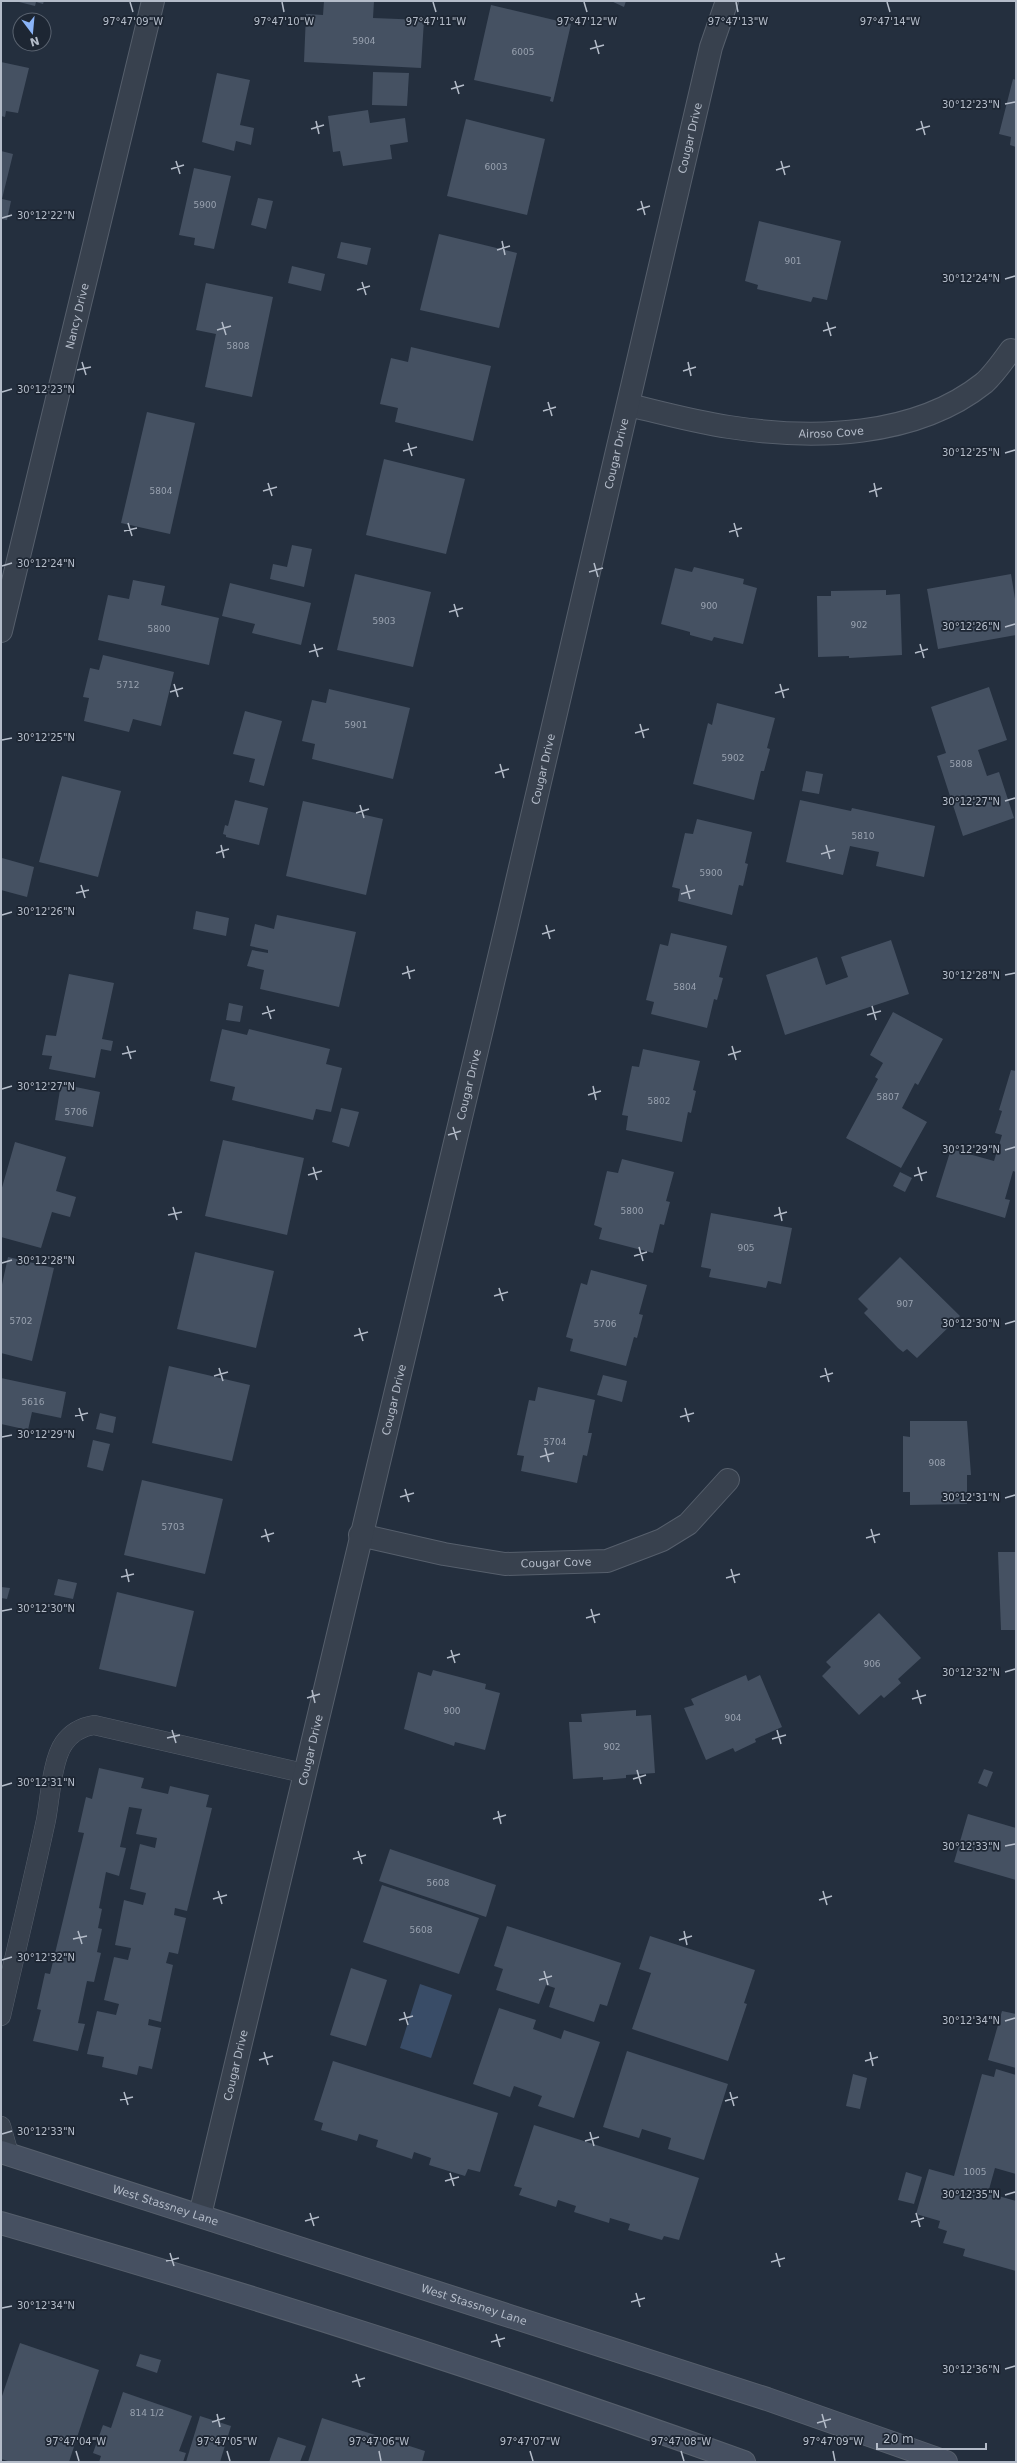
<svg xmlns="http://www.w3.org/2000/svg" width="1017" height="2463" font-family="'DejaVu Sans',sans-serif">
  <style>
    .water { fill: #394c67 }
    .building { fill: #455162 }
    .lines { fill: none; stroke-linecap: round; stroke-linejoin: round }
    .lane-casing { stroke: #565f6c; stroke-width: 20 }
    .street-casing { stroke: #565f6c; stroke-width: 24 }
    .secondary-casing { stroke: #565f6c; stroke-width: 24 }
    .lane { stroke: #38414e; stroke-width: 19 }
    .street { stroke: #38414e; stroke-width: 22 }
    .secondary { stroke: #465061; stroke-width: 22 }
    .ticks { fill: none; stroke: #b4bcc9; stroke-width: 1.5 }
    .labels { text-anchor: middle; stroke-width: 3.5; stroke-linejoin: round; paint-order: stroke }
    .number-label { font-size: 9px; fill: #98a1af }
    .street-label { font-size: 11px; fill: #b4bcc9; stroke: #1d2633 }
    .ticks-label { font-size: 10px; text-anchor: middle; fill: #b4bcc9; stroke: #1d2633; stroke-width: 3.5; stroke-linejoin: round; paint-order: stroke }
  </style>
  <rect width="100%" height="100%" fill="#242f3e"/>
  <polygon class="water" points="420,1984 452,1995 431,2058 400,2048"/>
  <g class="building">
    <polygon points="15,1 44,1 43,4 36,2 35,6"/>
    <polygon points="324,1 374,1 373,18 424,20 421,68 304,62 306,14 323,15"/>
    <polygon points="611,1 626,1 624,7"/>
    <polygon points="491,5 571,24 553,102 550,101 551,97 474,80"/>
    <polygon points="1,62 29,68 18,113 6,111 5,117 1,116"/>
    <polygon points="373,72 409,73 407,106 372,105"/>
    <polygon points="217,73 250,80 240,125 254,128 251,145 236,141 234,151 202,142"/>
    <polygon points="1013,79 1016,80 1016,147 1010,145 1011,137 999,134"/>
    <polygon points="368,110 370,123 405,118 408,142 390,145 392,159 343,166 340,151 333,152 328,116"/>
    <polygon points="466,119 545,139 527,215 447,196"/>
    <polygon points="1,151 13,154 2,199 11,201 7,220 1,219"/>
    <polygon points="194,168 231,176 214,249 194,245 195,238 179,235"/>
    <polygon points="258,198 273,201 266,229 251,225"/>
    <polygon points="759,221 841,241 827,300 813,297 811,302 757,289 758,285 745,281"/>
    <polygon points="439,234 517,253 499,328 420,310"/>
    <polygon points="341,242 371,248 367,265 337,258"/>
    <polygon points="292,266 325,274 321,291 288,283"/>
    <polygon points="206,283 273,297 252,397 205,387 216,334 196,330"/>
    <polygon points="411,347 491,366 473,441 395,422 398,408 380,404 391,358 408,362"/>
    <polygon points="147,412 195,423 170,534 121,523"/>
    <polygon points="384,459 465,479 446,554 366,535"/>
    <polygon points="292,545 312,549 304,587 270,579 273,564 287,567"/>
    <polygon points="694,567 744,579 743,584 757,588 743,644 714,637 712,641 690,635 690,632 661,624 675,568 692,572"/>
    <polygon points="355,574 431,592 413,667 337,650"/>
    <polygon points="1011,574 1016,605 1016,635 938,649 927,589"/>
    <polygon points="133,580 165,586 161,605 219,618 209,665 98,640 108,595 129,599"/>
    <polygon points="230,583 311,603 301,645 252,633 255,624 222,616"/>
    <polygon points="886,590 886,595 900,594 902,655 849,658 849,656 818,657 817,596 831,596 831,591"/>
    <polygon points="103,655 174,672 161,726 133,719 129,732 84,721 89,698 83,697 90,668 99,670"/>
    <polygon points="989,687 1007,740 978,750 987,776 999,772 1014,818 963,836 937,756 946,753 931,707"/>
    <polygon points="329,689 410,708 393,779 312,759 315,744 302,741 312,700 326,703"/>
    <polygon points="717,703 775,718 767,748 770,749 764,771 761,771 754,800 693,784 708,723 712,725"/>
    <polygon points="245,711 282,721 264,786 249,782 255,759 233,754"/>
    <polygon points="806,771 823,774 819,794 802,791"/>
    <polygon points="62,776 121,791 98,877 39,862"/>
    <polygon points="235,800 268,808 259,845 226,837 226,835 223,834 225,825 228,826"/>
    <polygon points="800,800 851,811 852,808 935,826 924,877 876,866 879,852 850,846 843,875 786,862"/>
    <polygon points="303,801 383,819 366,895 286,876"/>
    <polygon points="697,819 752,832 745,863 748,864 743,886 739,885 732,915 678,901 680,889 672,887 685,833 693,834"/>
    <polygon points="2,858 34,867 27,897 1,890"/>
    <polygon points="196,911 229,918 226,936 193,929"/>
    <polygon points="277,915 356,932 339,1007 260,989 264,970 247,966 252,950 268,953 268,950 250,946 255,924 274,929"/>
    <polygon points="671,933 727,946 719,977 723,978 717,1000 714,999 707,1028 651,1014 654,1002 646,1000 660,944 668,946"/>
    <polygon points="891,940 909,994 785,1035 766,975 817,957 826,985 848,977 841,957"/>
    <polygon points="69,974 114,983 102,1039 113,1041 111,1051 101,1049 95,1078 49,1069 52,1056 42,1055 46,1035 56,1036"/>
    <polygon points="229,1003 243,1006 240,1022 226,1020"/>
    <polygon points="893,1012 943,1039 918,1085 915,1083 902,1108 927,1122 901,1168 846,1138 878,1079 875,1077 883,1063 870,1055"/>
    <polygon points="222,1029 247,1035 249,1029 330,1049 326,1064 342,1068 331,1112 316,1109 313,1120 232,1100 235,1087 210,1081"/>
    <polygon points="643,1049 700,1061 693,1090 696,1091 691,1113 688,1112 682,1142 626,1130 628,1116 622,1115 632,1066 639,1067"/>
    <polygon points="1011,1070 1016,1071 1016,1172 1013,1171 1005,1199 1010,1200 1005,1218 936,1197 951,1149 994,1161 1002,1135 995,1133 1002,1111 999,1110"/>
    <polygon points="61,1084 100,1092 93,1127 55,1120"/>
    <polygon points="341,1108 359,1112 349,1147 332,1142"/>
    <polygon points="223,1140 304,1158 287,1235 205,1216"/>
    <polygon points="15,1142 66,1157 56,1191 76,1197 70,1217 52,1212 41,1248 1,1237 1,1191"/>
    <polygon points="622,1159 674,1172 666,1201 670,1202 664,1225 660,1224 653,1253 599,1239 602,1228 594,1225 607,1171 618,1173"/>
    <polygon points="900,1172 912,1178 905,1192 893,1186"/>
    <polygon points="711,1213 792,1228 781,1284 768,1281 766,1288 709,1277 711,1269 701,1267"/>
    <polygon points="195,1252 274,1271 256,1348 177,1329"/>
    <polygon points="8,1257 54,1268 32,1361 1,1353 1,1289"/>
    <polygon points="900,1257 960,1316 917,1358 907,1349 903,1352 898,1348 864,1313 868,1309 858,1299"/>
    <polygon points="591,1270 647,1285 639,1314 643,1315 637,1338 634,1337 626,1366 570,1351 573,1339 566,1337 581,1283 587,1285"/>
    <polygon points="169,1366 250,1385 232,1461 152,1443"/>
    <polygon points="603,1375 627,1381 622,1402 597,1395"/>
    <polygon points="1,1378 66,1392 61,1418 32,1412 28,1430 1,1424"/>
    <polygon points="538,1387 595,1400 588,1433 592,1433 587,1456 583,1455 577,1483 521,1471 524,1456 517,1455 529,1400 535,1401"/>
    <polygon points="100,1413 116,1417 113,1433 96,1429"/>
    <polygon points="910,1421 967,1421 971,1475 967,1475 967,1504 910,1505 910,1492 903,1492 903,1436 910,1437"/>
    <polygon points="93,1440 110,1444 103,1471 87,1467"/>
    <polygon points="142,1480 223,1499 205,1574 124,1555"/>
    <polygon points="998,1552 1016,1552 1016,1630 1001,1630"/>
    <polygon points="58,1579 77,1583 73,1599 54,1595"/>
    <polygon points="1,1587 10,1588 7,1599 1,1598"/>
    <polygon points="117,1592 194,1611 176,1687 99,1669"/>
    <polygon points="879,1613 921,1658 898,1679 901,1683 884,1698 881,1695 859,1715 822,1676 831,1667 826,1662"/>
    <polygon points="433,1670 486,1684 485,1689 500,1693 485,1750 455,1742 454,1746 404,1729 418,1672 431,1676"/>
    <polygon points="746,1675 748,1681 760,1675 782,1727 755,1739 756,1742 735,1752 733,1748 706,1760 684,1708 694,1705 691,1699"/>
    <polygon points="636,1710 636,1716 651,1715 655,1773 626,1775 626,1778 603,1780 603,1777 573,1779 569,1722 582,1722 581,1714"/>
    <polygon points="99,1768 144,1778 141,1788 168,1794 170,1786 209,1795 206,1807 212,1808 187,1911 175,1908 174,1915 186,1918 178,1954 169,1952 166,1963 173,1965 161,2022 149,2019 148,2025 161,2028 152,2069 139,2066 137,2075 102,2067 104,2057 87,2054 97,2011 116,2015 119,2004 104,2000 114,1957 128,1960 131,1948 115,1945 124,1900 143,1905 146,1893 130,1889 140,1844 155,1848 157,1838 136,1834 142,1809 129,1807 120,1847 126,1848 119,1876 106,1872 99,1908 102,1909 98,1928 102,1929 97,1952 101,1953 94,1982 87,1981 78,2023 85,2024 78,2051 33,2041 41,2010 37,2009 45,1973 50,1974 84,1833 78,1832 86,1797 92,1799"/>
    <polygon points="984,1769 993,1772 987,1787 978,1783"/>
    <polygon points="968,1814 1016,1828 1016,1880 954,1862"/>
    <polygon points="390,1849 496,1885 486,1917 379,1881"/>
    <polygon points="382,1885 479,1918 459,1974 363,1942"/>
    <polygon points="507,1926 621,1963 607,2006 600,2004 594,2022 549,2007 555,1988 546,1985 539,2004 496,1990 503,1969 494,1966"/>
    <polygon points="650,1936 755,1970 744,2003 747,2004 728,2061 632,2029 651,1973 639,1969"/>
    <polygon points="351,1968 387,1980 366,2046 330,2035"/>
    <polygon points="499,2008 536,2020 533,2029 561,2039 564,2030 600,2042 574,2118 538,2106 542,2096 514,2086 510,2097 473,2084"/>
    <polygon points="1002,2011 1016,2014 1016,2068 988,2060"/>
    <polygon points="627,2051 728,2084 704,2160 668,2149 671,2138 668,2137 642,2129 639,2138 603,2127"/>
    <polygon points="333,2061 498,2113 480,2172 468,2169 465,2176 429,2165 431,2158 414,2152 412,2159 376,2147 378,2140 359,2134 357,2141 321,2130 323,2123 314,2120"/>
    <polygon points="996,2069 1016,2075 1016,2174 995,2168 988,2193 1016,2201 1016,2271 963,2256 965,2249 943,2243 947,2231 938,2228 940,2221 916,2214 929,2169 954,2176 982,2074 994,2077"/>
    <polygon points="853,2074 867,2078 860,2109 846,2106"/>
    <polygon points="534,2125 699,2178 679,2240 664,2236 662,2240 628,2230 630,2224 610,2218 609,2223 574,2212 576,2206 558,2200 556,2207 519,2195 522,2188 514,2186"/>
    <polygon points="906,2172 922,2177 914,2204 898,2200"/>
    <polygon points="20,2343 99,2370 69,2462 11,2462 1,2459 1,2399"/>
    <polygon points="140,2354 161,2360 157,2373 136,2366"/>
    <polygon points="123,2392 192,2416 179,2451 186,2453 183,2462 99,2462 101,2456 93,2453 103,2425 111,2428"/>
    <polygon points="200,2416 231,2426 220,2462 186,2462"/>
    <polygon points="322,2418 425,2451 422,2462 308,2462"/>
    <polygon points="278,2437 306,2446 300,2462 269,2462"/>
  </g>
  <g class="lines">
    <g class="lane-casing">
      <g id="lane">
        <path d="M1 2016C16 1950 32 1885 46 1820 50 1799 52 1760 64 1743 71 1733 82 1727 94 1725L303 1773"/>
        <polyline points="1,2126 9,2154"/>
      </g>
    </g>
    <g class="street-casing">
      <g id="street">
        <path id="s1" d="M629 405C662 413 695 422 729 427 813 440 915 438 984 383 994 374 1003 361 1011 350"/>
        <path id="s2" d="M1 631 153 1"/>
        <path id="s3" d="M360 1535 444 1554 505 1564 607 1561 662 1540 688 1524 728 1480"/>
        <path id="s4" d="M200 2215 506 928 711 47 727 1"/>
      </g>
    </g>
    <g class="secondary-casing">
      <g id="secondary">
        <path id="s5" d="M1 2152 767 2399 946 2462"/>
        <path d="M1 2223C251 2295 499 2374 744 2462"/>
      </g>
    </g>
    <use href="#lane" class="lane"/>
    <use href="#street" class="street"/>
    <use href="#secondary" class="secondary"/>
  </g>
  <path class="ticks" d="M130 2 133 12M282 2 284 12M433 2 436 12M584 2 587 12M736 2 738 12M887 2 890 12M595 40 599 54M590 49 604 45M455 81 459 94M451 89 464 85M1005 104 1015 102M316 121 319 134M921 121 925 135M311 129 324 125M916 130 930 126M176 161 180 174M781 161 785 175M171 169 184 165M776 170 790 166M641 201 645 215M637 210 650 206M2 218 12 215M502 241 505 255M497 250 510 246M1005 279 1015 276M362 282 366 295M357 290 370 286M222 322 226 335M827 322 831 336M217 330 231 326M823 331 836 327M82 362 86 375M688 362 691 376M77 370 91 367M683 371 696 367M2 392 12 389M548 402 552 416M543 411 556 407M408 443 412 456M403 451 417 447M1005 453 1015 450M268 483 272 496M874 483 877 497M263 491 277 487M869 492 882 488M128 523 132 536M734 523 738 537M124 531 137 528M729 532 742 528M594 563 598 577M2 566 12 563M589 572 603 568M454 604 458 617M449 612 463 608M1005 627 1015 624M314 644 318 657M920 644 924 658M309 652 323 648M915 653 928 649M174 684 178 697M780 684 784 698M170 692 183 688M775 693 789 689M640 724 644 738M635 733 649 729M2 740 12 738M500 764 504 778M495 773 509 769M1005 801 1015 798M360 805 364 818M356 813 369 809M221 845 224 858M826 845 830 859M216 853 229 849M821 854 835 850M81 885 85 898M686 885 690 899M76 893 89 890M681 894 695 890M2 915 12 912M546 925 550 939M542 934 555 930M407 966 410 979M402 974 415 970M1005 975 1015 973M267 1006 271 1019M872 1006 876 1020M262 1014 275 1010M867 1015 881 1011M127 1046 131 1059M732 1046 736 1060M122 1054 136 1051M728 1055 741 1051M593 1086 596 1100M2 1089 12 1086M588 1095 601 1091M453 1127 457 1140M448 1135 461 1131M1005 1150 1015 1147M313 1167 317 1180M918 1167 922 1181M308 1175 322 1171M914 1176 927 1172M173 1207 177 1220M779 1207 782 1221M168 1215 182 1212M774 1216 787 1212M639 1247 643 1261M634 1256 647 1252M2 1263 12 1260M499 1288 503 1301M494 1296 508 1292M1005 1324 1015 1321M359 1328 363 1341M354 1336 368 1332M219 1368 223 1381M825 1368 829 1382M214 1376 228 1372M820 1377 833 1373M79 1408 83 1421M685 1408 689 1422M75 1416 88 1413M680 1417 694 1413M2 1437 12 1435M545 1448 549 1462M540 1457 554 1453M405 1489 409 1502M400 1497 414 1493M1005 1498 1015 1495M265 1529 269 1542M871 1529 875 1543M261 1537 274 1533M866 1538 880 1534M126 1569 129 1582M731 1569 735 1583M121 1577 134 1574M726 1578 740 1574M591 1609 595 1623M2 1611 12 1609M586 1618 600 1614M451 1650 455 1663M447 1658 460 1654M1005 1672 1015 1669M312 1690 315 1703M917 1690 921 1704M307 1698 320 1694M912 1699 926 1695M172 1730 176 1743M777 1730 781 1744M167 1738 180 1735M772 1739 786 1735M637 1770 641 1784M633 1779 646 1775M2 1786 12 1783M498 1811 501 1824M493 1819 506 1815M1005 1846 1015 1844M358 1851 362 1864M353 1859 366 1855M218 1891 222 1904M823 1891 827 1905M213 1899 227 1895M819 1900 832 1896M78 1931 82 1944M684 1931 687 1945M73 1939 87 1936M679 1940 692 1936M2 1960 12 1957M544 1971 548 1985M539 1980 552 1976M404 2012 408 2025M399 2020 413 2016M1005 2021 1015 2018M264 2052 268 2065M870 2052 873 2066M259 2060 273 2056M865 2061 878 2057M124 2092 128 2105M730 2092 734 2106M120 2100 133 2097M725 2101 738 2097M590 2132 594 2146M2 2134 12 2131M585 2141 599 2137M450 2173 454 2186M445 2181 459 2177M1005 2195 1015 2192M310 2213 314 2226M916 2213 920 2227M305 2221 319 2217M911 2222 924 2218M170 2253 174 2266M776 2253 780 2267M166 2261 179 2258M771 2262 785 2258M636 2293 640 2307M631 2302 645 2298M2 2308 12 2306M496 2334 500 2347M491 2342 505 2338M1005 2369 1015 2366M356 2374 360 2387M352 2382 365 2378M217 2414 220 2427M822 2414 826 2428M212 2422 225 2418M817 2423 831 2419M76 2451 79 2461M227 2451 230 2461M379 2451 381 2461M530 2451 533 2461M681 2451 684 2461M833 2451 835 2461"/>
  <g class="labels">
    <g class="number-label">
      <text x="364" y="44">5904</text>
      <text x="523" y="55">6005</text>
      <text x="496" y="170">6003</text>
      <text x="205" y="208">5900</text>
      <text x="793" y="264">901</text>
      <text x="238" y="349">5808</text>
      <text x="161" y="494">5804</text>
      <text x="709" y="609">900</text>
      <text x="384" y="624">5903</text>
      <text x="859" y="628">902</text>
      <text x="159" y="632">5800</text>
      <text x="128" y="688">5712</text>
      <text x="356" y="728">5901</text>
      <text x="733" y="761">5902</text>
      <text x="961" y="767">5808</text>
      <text x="863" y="839">5810</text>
      <text x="711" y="876">5900</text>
      <text x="685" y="990">5804</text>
      <text x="888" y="1100">5807</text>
      <text x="659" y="1104">5802</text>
      <text x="76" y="1115">5706</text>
      <text x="632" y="1214">5800</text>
      <text x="746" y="1251">905</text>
      <text x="905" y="1307">907</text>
      <text x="21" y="1324">5702</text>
      <text x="605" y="1327">5706</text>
      <text x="33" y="1405">5616</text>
      <text x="555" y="1445">5704</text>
      <text x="937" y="1466">908</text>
      <text x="173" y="1530">5703</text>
      <text x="872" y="1667">906</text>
      <text x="452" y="1714">900</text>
      <text x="733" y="1721">904</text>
      <text x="612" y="1750">902</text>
      <text x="438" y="1886">5608</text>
      <text x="421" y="1933">5608</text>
      <text x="975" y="2175">1005</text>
      <text x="147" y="2416">814 1/2</text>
    </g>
    <g class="street-label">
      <text dy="4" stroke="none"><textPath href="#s4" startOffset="2134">Cougar Drive</textPath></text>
      <text dy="4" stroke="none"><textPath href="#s2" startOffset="324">Nancy Drive</textPath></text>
      <text dy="4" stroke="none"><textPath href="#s1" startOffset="205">Airoso Cove</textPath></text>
      <text dy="4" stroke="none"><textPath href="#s4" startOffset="1810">Cougar Drive</textPath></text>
      <text dy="4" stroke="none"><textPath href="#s4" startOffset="1486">Cougar Drive</textPath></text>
      <text dy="4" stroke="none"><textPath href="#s4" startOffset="1162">Cougar Drive</textPath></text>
      <text dy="4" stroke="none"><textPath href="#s4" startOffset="838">Cougar Drive</textPath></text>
      <text dy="4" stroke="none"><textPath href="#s3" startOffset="199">Cougar Cove</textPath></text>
      <text dy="4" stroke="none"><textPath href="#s4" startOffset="478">Cougar Drive</textPath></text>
      <text dy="4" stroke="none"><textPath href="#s4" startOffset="154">Cougar Drive</textPath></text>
      <text dy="4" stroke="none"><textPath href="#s5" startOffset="173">West Stassney Lane</textPath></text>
      <text dy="4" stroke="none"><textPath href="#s5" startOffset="497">West Stassney Lane</textPath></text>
    </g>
  </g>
  <g class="ticks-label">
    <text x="133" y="25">97°47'09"W</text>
    <text x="284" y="25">97°47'10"W</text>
    <text x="436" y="25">97°47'11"W</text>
    <text x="587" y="25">97°47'12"W</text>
    <text x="738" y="25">97°47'13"W</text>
    <text x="890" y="25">97°47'14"W</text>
    <text x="971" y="108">30°12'23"N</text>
    <text x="46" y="219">30°12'22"N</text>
    <text x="971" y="282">30°12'24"N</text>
    <text x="46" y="393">30°12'23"N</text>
    <text x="971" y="456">30°12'25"N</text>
    <text x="46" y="567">30°12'24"N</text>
    <text x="971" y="630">30°12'26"N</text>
    <text x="46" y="741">30°12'25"N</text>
    <text x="971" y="805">30°12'27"N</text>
    <text x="46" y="915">30°12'26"N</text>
    <text x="971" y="979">30°12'28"N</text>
    <text x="46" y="1090">30°12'27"N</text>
    <text x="971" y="1153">30°12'29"N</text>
    <text x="46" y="1264">30°12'28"N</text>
    <text x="971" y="1327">30°12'30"N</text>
    <text x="46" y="1438">30°12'29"N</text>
    <text x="971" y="1501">30°12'31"N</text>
    <text x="46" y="1612">30°12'30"N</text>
    <text x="971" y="1676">30°12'32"N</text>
    <text x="46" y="1786">30°12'31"N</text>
    <text x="971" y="1850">30°12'33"N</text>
    <text x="46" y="1961">30°12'32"N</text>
    <text x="971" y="2024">30°12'34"N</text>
    <text x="46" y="2135">30°12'33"N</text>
    <text x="971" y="2198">30°12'35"N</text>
    <text x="46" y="2309">30°12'34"N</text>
    <text x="971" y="2373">30°12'36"N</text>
    <text x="76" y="2445">97°47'04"W</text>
    <text x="227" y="2445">97°47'05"W</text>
    <text x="379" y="2445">97°47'06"W</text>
    <text x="530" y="2445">97°47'07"W</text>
    <text x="681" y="2445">97°47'08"W</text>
    <text x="833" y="2445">97°47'09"W</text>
  </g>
  <rect width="1017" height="2463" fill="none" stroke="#b4bcc9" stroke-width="4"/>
  <g transform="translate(32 32) rotate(164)"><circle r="19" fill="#1d2633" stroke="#59626f"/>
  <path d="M0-3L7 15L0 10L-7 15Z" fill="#8ab4f8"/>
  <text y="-6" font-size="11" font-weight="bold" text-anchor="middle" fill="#b4bcc9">N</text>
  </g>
  <path d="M877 2443v6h109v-6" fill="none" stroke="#b4bcc9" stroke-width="2"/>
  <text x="883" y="2443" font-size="12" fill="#b4bcc9" stroke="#1d2633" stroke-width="3" paint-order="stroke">20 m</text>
</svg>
